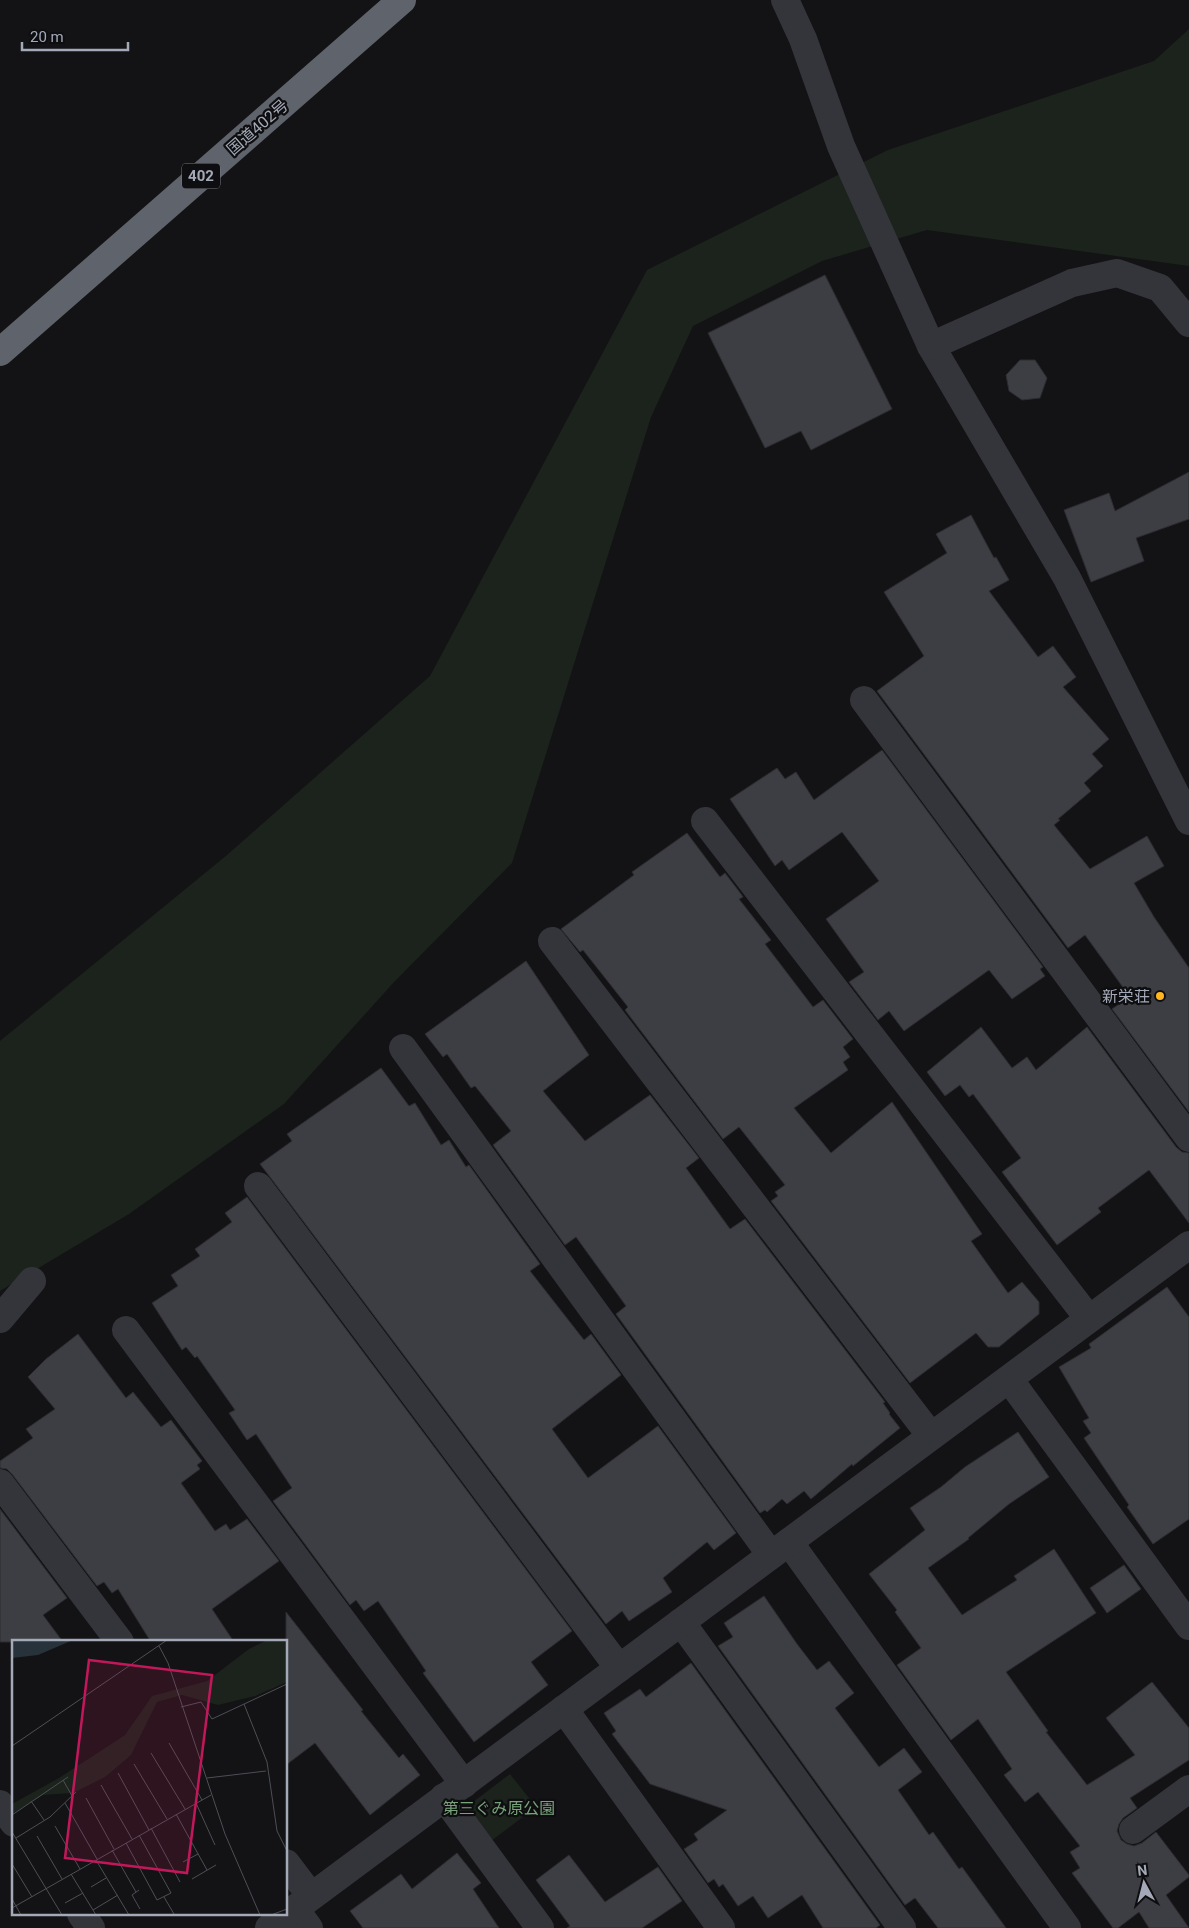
<svg xmlns="http://www.w3.org/2000/svg" width="1189" height="1928" font-family="Roboto,'Noto Sans JP',sans-serif">
  <style>
    .green { fill: #1b231c }
    .building { fill: #3c3e43; stroke: #2d2d31 }
    .lines { fill: none; stroke-linecap: round; stroke-linejoin: round }
    .minor { stroke: #34353a; stroke-width: 28 }
    .highway { stroke: #5f636c; stroke-width: 28 }
    .poi-dot { fill: #ffb621; stroke: #0e0e10; stroke-width: 2 }
    .labels { text-anchor: middle; stroke-width: 4.5; stroke-linejoin: round; paint-order: stroke }
    .shield { fill: #0e0e10; stroke: #767a85; stroke-width: 1 }
    .shield-label { font-size: 15px; font-weight: bold; fill: #a3a9b7 }
    .street-label { font-size: 16px; fill: #a3a9b7; stroke: #0e0e10 }
    .poi-label { font-size: 16px; fill: #a3a9b7; stroke: #0e0e10; text-anchor: end }
    .park-label { font-size: 16px; fill: #79a47b; stroke: #0e0e10 }
    .inset-road { fill: none; stroke: #4d4f56; stroke-width: 1 }
    .view { fill: #c2185b; fill-opacity: 0.15; stroke: #c2185b; stroke-width: 2.5 }
    .inset-edge { fill: none; stroke: #a3a9b7; stroke-width: 2.5 }
  </style>
  <rect width="100%" height="100%" fill="#131315"/>
  <g class="green">
    <polygon points="1189,29 1189,266 927,230 822,261 693,326 651,417 512,863 395,981 284,1104 129,1214 0,1291 0,1041 227,855 430,676 647,270 888,150 1154,61"/>
    <polygon points="510,1774 536,1807 487,1844 467,1816 469,1805"/>
  </g>
  <g class="building">
    <polygon points="825,275 892,409 811,450 801,431 765,448 708,333"/>
    <polygon points="1020,360 1035,360 1047,378 1040,398 1022,400 1009,391 1006,375"/>
    <polygon points="1189,472 1189,519 1136,538 1144,561 1091,582 1064,510 1109,493 1115,511"/>
    <polygon points="971,515 994,558 996,557 1009,580 989,591 1038,657 1053,646 1076,677 1063,687 1109,739 1092,754 1103,766 1084,783 1091,791 1058,819 1060,820 1054,825 1090,869 1147,836 1164,866 1134,883 1154,917 1189,968 1189,1112 1112,1009 1130,997 1085,935 1068,948 877,691 924,656 884,592 947,553 936,534"/>
    <polygon points="882,750 1043,967 1040,969 1045,976 1012,999 989,970 904,1031 889,1011 878,1020 849,982 864,972 826,919 879,881 842,832 789,870 782,860 775,866 730,799 777,768 785,779 796,772 814,800"/>
    <polygon points="687,833 720,877 725,873 741,894 743,897 739,899 771,940 765,944 813,1007 823,1000 853,1039 843,1047 850,1057 843,1062 848,1070 794,1108 831,1153 892,1102 982,1234 971,1241 1008,1293 1022,1282 1039,1302 1039,1314 999,1347 988,1347 976,1333 910,1383 771,1201 778,1196 775,1192 785,1185 739,1127 723,1139 625,1010 628,1007 583,950 580,952 561,929 634,875 632,872"/>
    <polygon points="526,961 589,1055 543,1091 585,1141 650,1095 699,1158 686,1168 730,1229 745,1219 885,1402 883,1403 890,1413 889,1414 900,1428 853,1466 852,1464 811,1499 804,1491 787,1504 782,1499 767,1512 765,1510 760,1513 616,1314 626,1306 576,1237 565,1245 493,1145 511,1131 475,1086 471,1088 447,1054 443,1057 425,1034"/>
    <polygon points="981,1027 1012,1068 1027,1057 1036,1070 1087,1027 1176,1147 1182,1152 1189,1153 1189,1223 1149,1170 1098,1208 1101,1212 1057,1245 1002,1172 1021,1158 973,1094 969,1097 960,1085 945,1096 927,1072"/>
    <polygon points="381,1068 409,1106 415,1103 441,1145 449,1140 466,1167 469,1165 540,1264 530,1271 584,1340 591,1334 621,1375 552,1429 588,1478 658,1426 736,1533 714,1550 707,1542 663,1578 672,1592 629,1621 622,1611 606,1624 270,1177 260,1164 292,1141 287,1134"/>
    <polygon points="247,1197 572,1631 531,1662 548,1685 474,1742 423,1673 426,1671 378,1601 364,1611 356,1600 350,1605 273,1501 292,1488 256,1434 247,1440 229,1413 235,1410 197,1356 195,1358 186,1347 182,1350 152,1303 178,1286 171,1275 200,1256 195,1249 232,1222 225,1213"/>
    <polygon points="1167,1287 1189,1317 1189,1519 1153,1544 1127,1507 1129,1505 1084,1438 1091,1433 1083,1421 1089,1418 1059,1367 1091,1348 1089,1344"/>
    <polygon points="78,1334 126,1398 133,1392 161,1427 171,1420 202,1461 197,1465 200,1469 181,1483 215,1531 226,1524 230,1530 247,1519 279,1561 212,1609 234,1642 151,1642 118,1589 112,1593 104,1582 97,1586 12,1474 7,1469 0,1468 0,1461 33,1438 26,1429 55,1409 28,1377 46,1359"/>
    <polygon points="1018,1432 1049,1477 1009,1504 968,1538 969,1539 928,1568 962,1615 1017,1580 1014,1576 1054,1549 1096,1613 1006,1672 1048,1731 1046,1732 1087,1785 1135,1755 1106,1718 1152,1682 1189,1728 1189,1760 1130,1798 1137,1808 1123,1818 1119,1824 1117,1831 1121,1840 1127,1844 1134,1846 1142,1843 1156,1832 1189,1875 1189,1877 1166,1895 1189,1928 1149,1928 1139,1912 1118,1928 1113,1928 1072,1873 1080,1868 1070,1852 1080,1846 1038,1792 1025,1802 1004,1775 1012,1769 978,1719 951,1740 897,1665 921,1648 895,1612 897,1610 869,1574 925,1530 910,1508 941,1487 965,1467"/>
    <polygon points="0,1509 67,1598 43,1615 63,1642 0,1642"/>
    <polygon points="1124,1565 1141,1589 1107,1613 1090,1588"/>
    <polygon points="764,1596 797,1644 817,1670 829,1661 854,1693 835,1708 879,1767 904,1748 922,1772 898,1790 929,1835 933,1832 959,1869 962,1867 1006,1928 938,1928 915,1898 905,1905 718,1646 733,1637 724,1623"/>
    <polygon points="286,1612 363,1710 361,1711 399,1758 403,1754 420,1775 370,1815 315,1743 286,1765"/>
    <polygon points="691,1663 880,1925 876,1928 823,1928 802,1895 768,1918 753,1896 738,1906 723,1884 719,1887 714,1879 708,1883 684,1849 698,1840 694,1834 727,1810 650,1784 612,1734 616,1731 604,1713 640,1689 646,1697"/>
    <polygon points="457,1853 481,1883 473,1889 499,1928 363,1928 350,1911 401,1874 412,1889"/>
    <polygon points="569,1855 605,1902 658,1867 682,1901 642,1928 567,1928 570,1926 536,1880"/>
  </g>
  <g class="lines">
    <g class="minor">
      <polyline points="785,0 803,39 841,146 931,346 1067,578 1189,821"/>
      <polyline points="931,346 1072,283 1117,273 1160,288 1189,323"/>
      <polyline points="864,700 1189,1138"/>
      <polyline points="705,821 1089,1319"/>
      <polyline points="552,941 931,1436"/>
      <polyline points="403,1048 771,1555"/>
      <polyline points="258,1186 619,1668"/>
      <polyline points="0,1319 32,1281"/>
      <polyline points="126,1330 464,1784"/>
      <polyline points="1009,1379 1189,1626"/>
      <polyline points="0,1483 120,1642"/>
      <polyline points="789,1542 1067,1928"/>
      <polyline points="681,1622 902,1928"/>
      <polyline points="564,1709 721,1928"/>
      <polyline points="444,1797 540,1928"/>
      <polyline points="0,1804 14,1823"/>
      <polyline points="1133,1830 1189,1789"/>
      <polyline points="286,1863 311,1896"/>
      <polyline points="295,1909 309,1928"/>
      <polyline points="81,1914 91,1928"/>
      <polyline points="269,1928 1189,1245"/>
    </g>
    <polyline class="highway" points="0,352 402,0"/>
  </g>
  <circle class="poi-dot" cx="1160" cy="996" r="5"/>
  <g class="labels">
    <rect class="shield" x="182" y="163.5" width="38" height="25" rx="4"/>
    <g class="shield-label">
      <text x="201" y="181">402</text>
    </g>
    <g class="street-label">
      <text transform="translate(257 127) rotate(-41)" y="6">国道402号</text>
    </g>
    <g class="poi-label">
      <text x="1150" y="1002">新栄荘</text>
    </g>
    <g class="park-label">
      <text x="499" y="1814">第三ぐみ原公園</text>
    </g>
  </g>
  <g transform="translate(12 1640)">
    <rect width="275" height="275" fill="#131315"/>
    <path d="M255 0H275V42L243 56 206 65 170 55 145 62 119 115 93 137 61 153 31 155 0 174V164L47 138 113 95 140 56 195 41 237 9Z" fill="#1b231c"/>
    <path d="M0 0H61L26 15 0 18Z" fill="#28323a"/>
    <path class="inset-road" d="M147 6 156 23 213 194 248 275M232 64 255 122 265 191 275 211M169 67 189 62 200 79 275 44M157 103 190 160M0 106 155 0M139 113 173 169M122 124 155 179M106 133 137 190M195 138 254 131M51 140 60 156M89 145 120 199M74 158 102 209M19 161 32 180M53 163 85 219M184 163 203 205M164 174 195 230M0 175 56 137M43 186 68 229M139 188 168 242M0 192 50 275M25 196 50 239M4 198 38 177 64 152M114 203 145 260 159 253 127 195M100 210 124 252M84 220 117 275M171 222 186 214M0 224 20 257M59 234 84 275M180 239 204 225M79 247 94 238M127 250 120 255 128 269M152 257 162 274M0 259 9 275M53 263 71 253M0 268 199 155M81 270 106 255M259 275 275 269"/>
    <path class="view" d="M77 20 200 35 175 233 53 218Z"/>
    <rect width="275" height="275" class="inset-edge"/>
  </g>
  <g transform="translate(1144 1883) rotate(353)" stroke="#0e0e10" stroke-width="4" paint-order="stroke">
  <path d="M0-4L9 19L0 12L-9 19Z" fill="#a3a9b7"/>
  <text y="-8" font-size="14" font-weight="bold" text-anchor="middle" fill="#a3a9b7">N</text>
  </g>
  <path d="M22 42v8h106v-8" fill="none" stroke="#a3a9b7" stroke-width="2.5"/>
  <text x="30" y="42" font-size="15" fill="#a3a9b7" stroke="#0e0e10" stroke-width="4" paint-order="stroke">20 m</text>
</svg>
